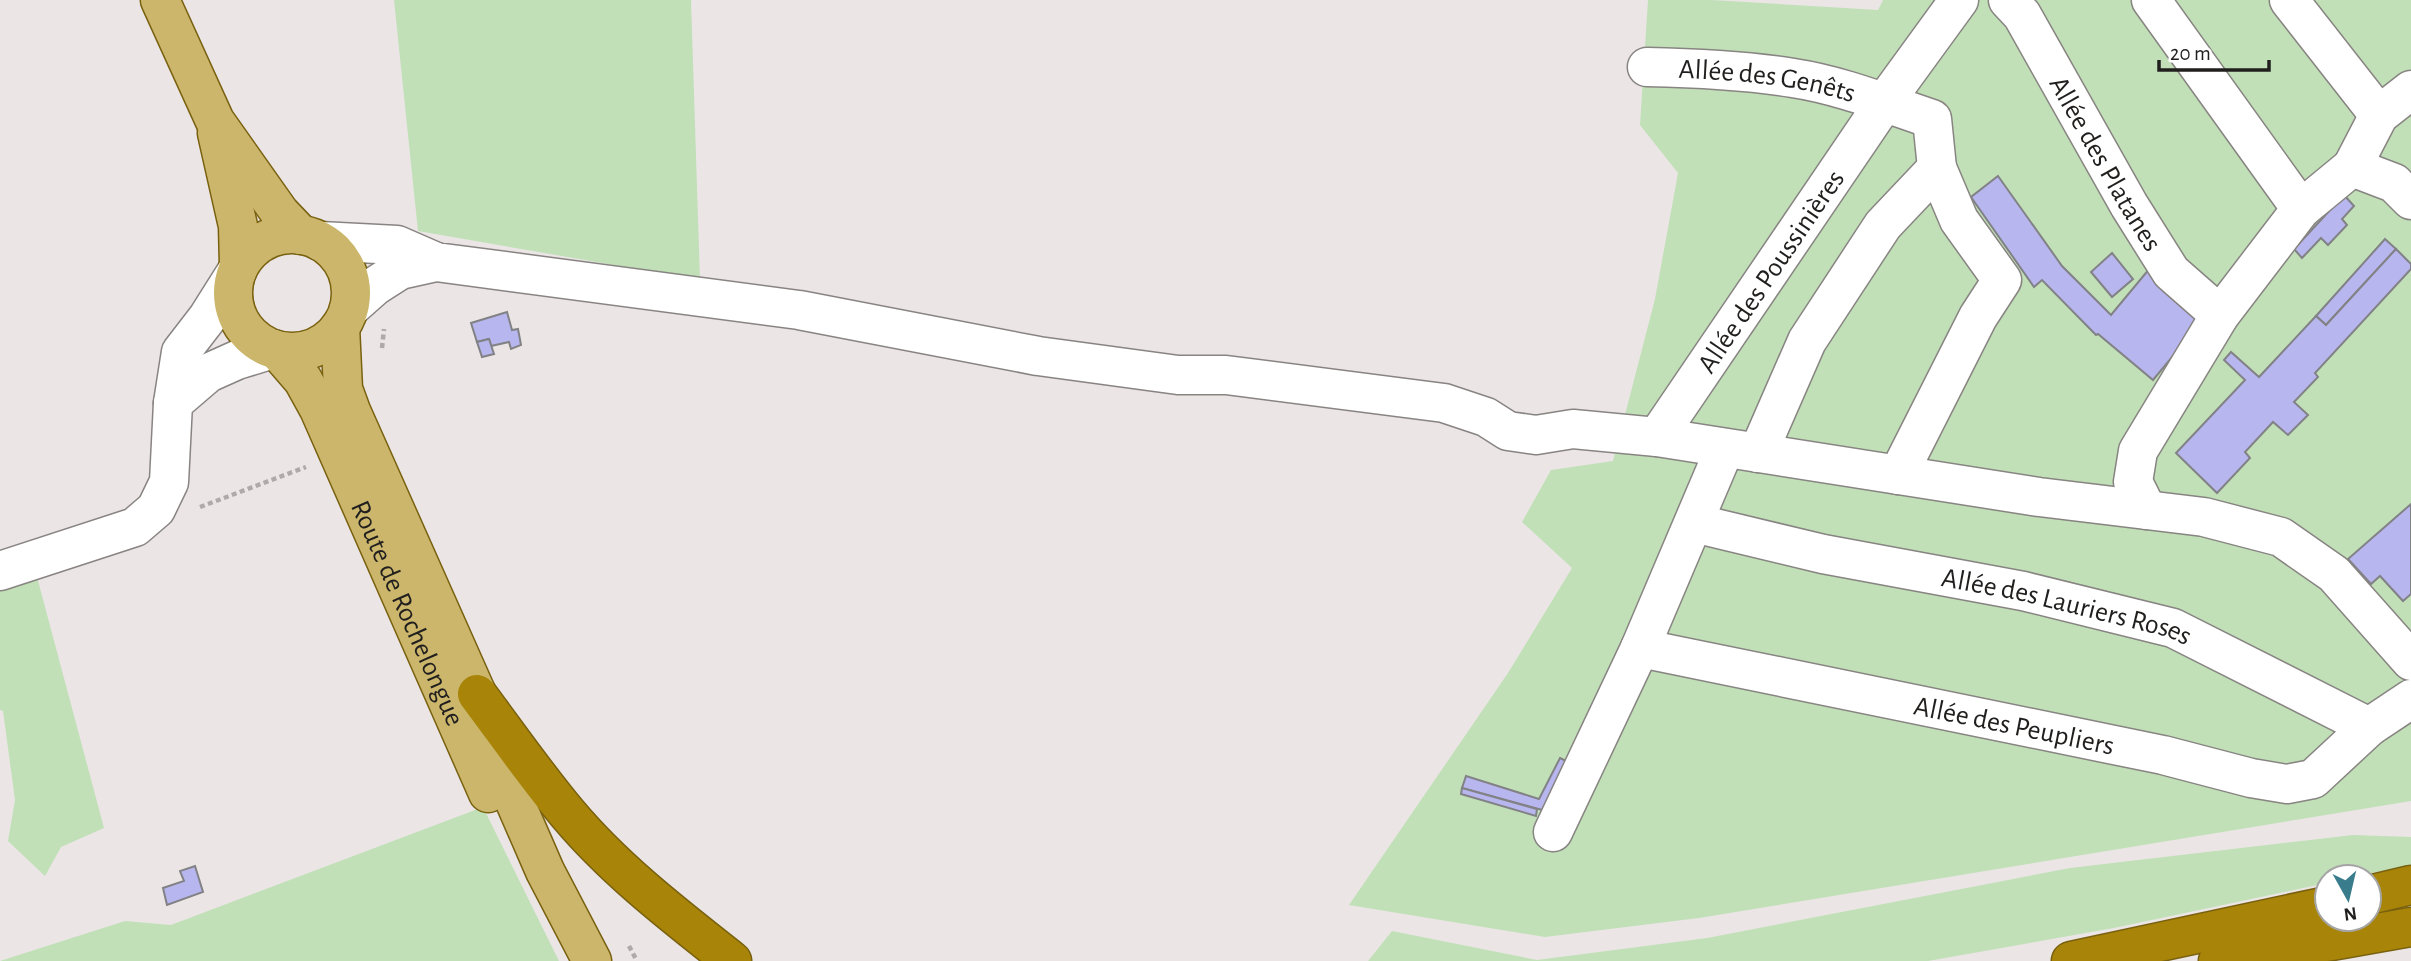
<svg xmlns="http://www.w3.org/2000/svg" width="2411" height="961" font-family="'Alegreya Sans',sans-serif">
  <style>
    .green { fill: #c1e0b8 }
    .building { fill: #b7b6ee; stroke: #828286; stroke-width: 2 }
    .lines { fill: none; stroke-linecap: round; stroke-linejoin: round }
    .minor-casing { stroke: #888482; stroke-width: 41 }
    .major-casing { stroke: #796110; stroke-width: 41 }
    .highway-casing { stroke: #796110; stroke-width: 41 }
    .path { stroke: #aeaaa9; stroke-width: 4.5; stroke-dasharray: 5 3.5; stroke-linecap: butt }
    .minor { stroke: #fff; stroke-width: 38 }
    .major { stroke: #cbb66b; stroke-width: 38 }
    .highway { stroke: #a88508; stroke-width: 38 }
    .labels { text-anchor: middle; stroke-width: 7; stroke-linejoin: round; paint-order: stroke }
    .street-label { font-size: 28px; fill: #211f1e; stroke: #fff }
  </style>
  <rect width="100%" height="100%" fill="#ebe6e5"/>
  <g class="green">
    <polygon points="394,0 691,0 700,280 418,231"/>
    <polygon points="1648,0 1712,0 1878,10 1883,0 2411,0 2411,801 1699,918 1545,937 1349,905 1508,673 1572,568 1522,522 1551,470 1613,461 1655,299 1678,173 1640,125"/>
    <polygon points="33,562 104,828 61,847 45,876 8,841 15,800 3,711 0,710 0,573"/>
    <polygon points="483,807 559,961 0,961 125,921 171,925"/>
    <polygon points="2353,835 2411,837 2411,865 2353,877 2327,877 2327,883 2114,928 1928,961 1368,961 1392,931 1537,960 1707,938 2070,868"/>
  </g>
  <g class="building">
    <polygon points="1998,176 2062,266 2111,315 2150,268 2203,320 2153,380 2098,334 2096,335 2042,280 2034,287 1971,197"/>
    <polygon points="2344,195 2354,206 2342,219 2347,225 2328,245 2321,238 2302,258 2294,249"/>
    <polygon points="2385,239 2396,249 2326,325 2316,316"/>
    <polygon points="2396,249 2411,264 2411,269 2315,373 2318,377 2294,402 2308,415 2288,435 2273,422 2245,452 2250,458 2217,493 2176,453 2245,380 2224,360 2231,352 2259,377 2316,316 2326,325"/>
    <polygon points="2112,253 2133,279 2112,297 2091,272"/>
    <polygon points="507,312 512,330 518,329 521,345 511,349 509,342 491,346 489,339 477,342 471,323"/>
    <polygon points="489,339 494,354 482,357 477,342"/>
    <polygon points="2411,504 2411,594 2403,601 2380,576 2371,584 2348,559"/>
    <polygon points="1560,758 1572,764 1546,811 1462,788 1466,776 1539,799"/>
    <polygon points="1462,788 1537,809 1536,816 1461,794"/>
    <polygon points="195,866 203,892 167,905 163,888 184,881 180,871"/>
  </g>
  <g class="lines">
    <g class="minor-casing">
      <g id="minor">
        <path id="s1" d="M2008 0 2022 15 2129 205 2171 272 2220 315"/>
        <polyline points="2151,0 2301,209"/>
        <polyline points="2289,0 2379,115"/>
        <path id="s2" d="M1647 67C1696 68 1744 70 1793 78 1840 85 1887 104 1932 119L1937 168"/>
        <polyline points="2352,167 2379,115 2411,90"/>
        <polyline points="320,241 397,245 436,262 799,310 1038,356 1178,375 1226,375 1444,403 1486,417 1508,431 1536,435 1573,429 1657,437 2039,497 2204,517 2281,537 2334,574 2411,661"/>
        <polyline points="349,309 375,286 400,270 436,262"/>
        <polyline points="173,403 208,373 237,360 273,349"/>
        <path id="s3" d="M1657 437 1884 103 1959 0"/>
        <polyline points="1758,453 1807,341 1883,225 1937,168 1959,220 2002,280 1978,317 1898,475"/>
        <polyline points="2147,510 2133,482 2138,451 2220,315 2301,209 2352,167 2394,183 2411,200"/>
        <path id="s4" d="M1694 523 1823 554 2023 591 2173 628 2369 727 2411 699"/>
        <polyline points="0,571 135,527 156,509 169,482 173,403 181,352 208,317 237,271"/>
        <path id="s5" d="M1640 648 2163 755 2251 778 2287 784 2313 779 2369 727"/>
        <polyline points="1553,832 1640,648 1725,448"/>
      </g>
    </g>
    <g class="major-casing">
      <g id="major">
        <polyline points="160,0 215,121 280,213 301,235"/>
        <polyline points="217,133 238,226 239,266"/>
        <circle cx="292" cy="293" r="59"/>
        <polyline points="340,327 343,389 351,411 477,694 505,779 545,871 592,961"/>
        <path id="s6" d="M278 351 303 380 319 409 488 793"/>
      </g>
    </g>
    <g class="highway-casing">
      <g id="highway">
        <path d="M477 694C507 734 536 776 568 814 615 870 675 916 732 961"/>
        <polyline points="2369,895 2411,885"/>
        <polyline points="2071,961 2327,906"/>
        <polyline points="2218,961 2411,927"/>
      </g>
    </g>
    <g class="path">
      <polyline points="382,348 384,329"/>
      <polyline points="200,507 306,467"/>
      <polyline points="629,946 637,961"/>
    </g>
    <use href="#minor" class="minor"/>
    <use href="#major" class="major"/>
    <use href="#highway" class="highway"/>
  </g>
  <g class="labels">
    <g class="street-label">
      <text dy="10" stroke="none"><textPath href="#s2" startOffset="121">Allée des Genêts</textPath></text>
      <text dy="10" stroke="none"><textPath href="#s1" startOffset="191">Allée des Platanes</textPath></text>
      <text dy="10" stroke="none"><textPath href="#s3" startOffset="201">Allée des Poussinières</textPath></text>
      <text dy="10" stroke="none"><textPath href="#s4" startOffset="382">Allée des Lauriers Roses</textPath></text>
      <text dy="10" stroke="none"><textPath href="#s6" startOffset="294">Route de Rochelongue</textPath></text>
      <text dy="10" stroke="none"><textPath href="#s5" startOffset="382">Allée des Peupliers</textPath></text>
    </g>
  </g>
  <g transform="translate(2348 898) rotate(172)"><circle r="33" fill="#ffffff" stroke="#a6a5a5" stroke-width="2"/>
  <path d="M0-5L12 26L0 18L-12 26Z" fill="#397d8d"/>
  <text y="-10" font-size="19" font-weight="bold" text-anchor="middle" fill="#211f1e">N</text>
  </g>
  <path d="M2159 60v10h110v-10" fill="none" stroke="#211f1e" stroke-width="3.5"/>
  <text x="2170" y="60" font-size="21" fill="#211f1e" stroke="#ffffff" stroke-width="5" paint-order="stroke">20 m</text>
</svg>
